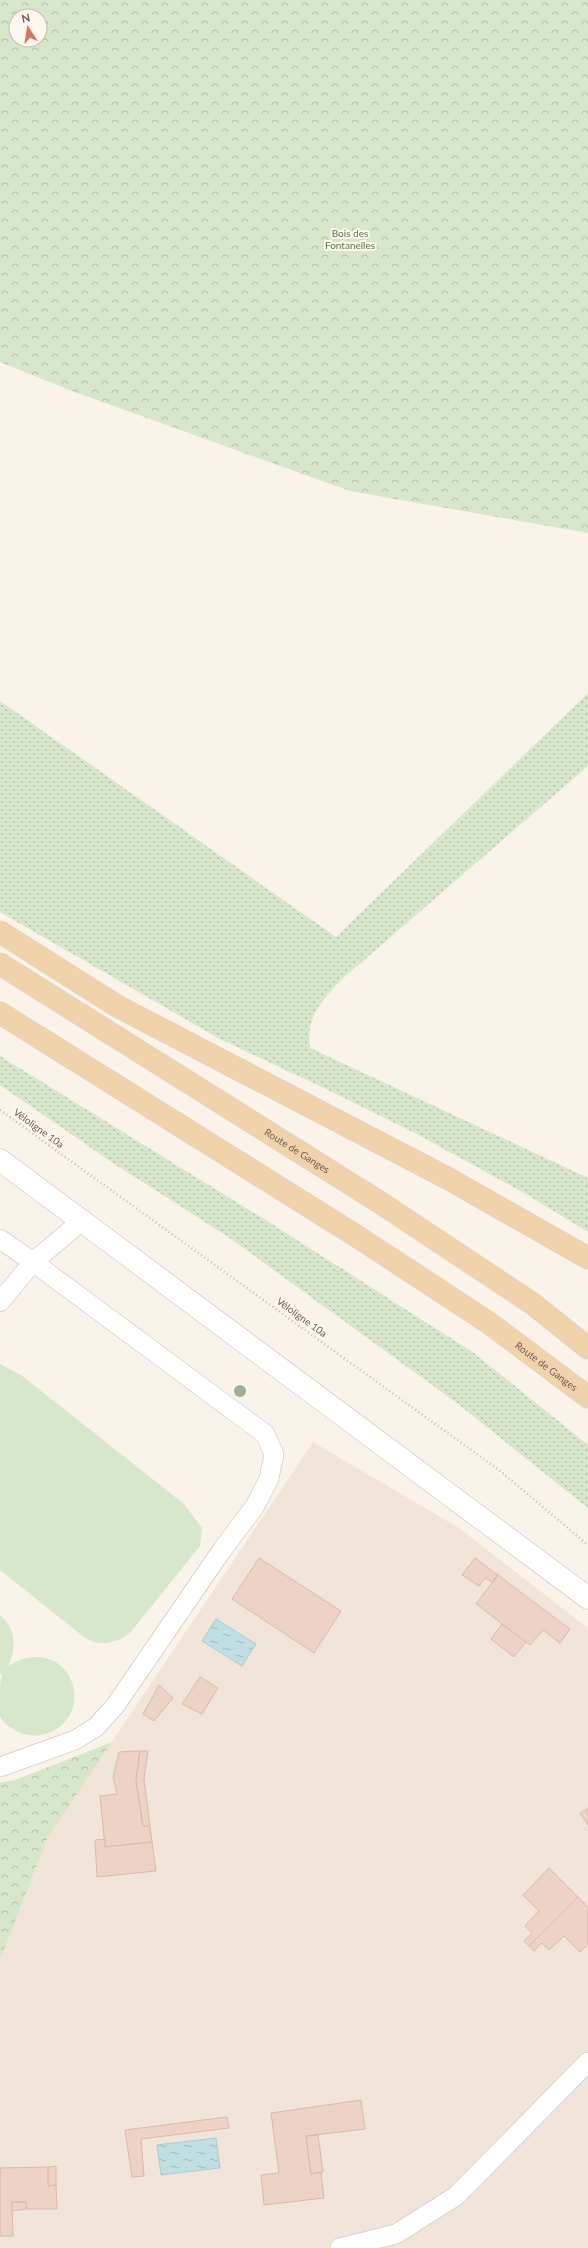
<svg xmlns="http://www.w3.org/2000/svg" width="588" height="2248" font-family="Lato,sans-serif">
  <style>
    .residential { fill: #f1e5d9 }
    .grass { fill: url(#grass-dots) }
    .forest { fill: url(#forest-crowns); fill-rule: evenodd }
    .garden { fill: #d7e7ca }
    .water { fill: url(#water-ripples); stroke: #a8ced2 }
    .building { fill: #ecd3c5; stroke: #ddb9a7 }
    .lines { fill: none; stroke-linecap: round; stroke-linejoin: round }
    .service-casing { stroke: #cbbbb1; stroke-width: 20 }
    .tertiary-casing { stroke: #cbbbb1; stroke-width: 23 }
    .primary-casing { stroke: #d8d1ce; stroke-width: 23 }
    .path { stroke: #d1b6a8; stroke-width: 2.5; stroke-dasharray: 1 3; stroke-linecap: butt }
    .service { stroke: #fff; stroke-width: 19 }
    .tertiary { stroke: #fff; stroke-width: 22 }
    .primary { stroke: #f1d3ab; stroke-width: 22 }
    .tree { fill: #a1af92 }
    .labels { text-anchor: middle; stroke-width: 4; stroke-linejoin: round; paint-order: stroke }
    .park-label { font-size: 10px; fill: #59774a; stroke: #fdf7f0 }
    .street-label { font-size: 10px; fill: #725a50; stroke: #fdf7f0 }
  </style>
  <defs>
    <pattern id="grass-dots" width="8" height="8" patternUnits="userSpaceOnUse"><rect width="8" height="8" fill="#d7e7ca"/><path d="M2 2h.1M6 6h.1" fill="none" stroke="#b3bea6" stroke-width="1.8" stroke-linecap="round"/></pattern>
    <pattern id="forest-crowns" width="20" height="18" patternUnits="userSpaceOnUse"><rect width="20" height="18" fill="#d7e7ca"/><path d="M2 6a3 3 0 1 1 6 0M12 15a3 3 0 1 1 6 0" fill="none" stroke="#b3bea6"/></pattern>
    <pattern id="water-ripples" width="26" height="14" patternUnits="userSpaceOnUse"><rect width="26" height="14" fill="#c0dfe2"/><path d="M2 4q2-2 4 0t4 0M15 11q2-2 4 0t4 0" fill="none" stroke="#a0b8ba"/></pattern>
  </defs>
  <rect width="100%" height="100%" fill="#faf3ea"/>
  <polygon class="residential" points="313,1442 459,1528 588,1628 588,2248 0,2248 0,1960 48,1837"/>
  <g class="grass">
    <path d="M588 693V766L341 980C320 1003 306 1016 310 1048L588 1178V1232L526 1194 415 1133 326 1089 220 1039 0 912V701L336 937Z"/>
    <polygon points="0,1056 267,1221 474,1353 588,1445 588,1508 457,1403 227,1236 113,1163 0,1085"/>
  </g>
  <g class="forest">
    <path d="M0 0H588V533L350 491 72 391 0 362ZM16 16H40V40H16Z"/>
    <polygon points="112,1742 48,1837 0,1960 0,1783 15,1780"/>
  </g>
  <g class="garden">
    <polygon points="0,1364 21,1375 184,1504 202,1528 200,1546 130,1633 119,1640 107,1643 97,1643 85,1638 0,1570"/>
    <path d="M0 1615C17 1629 16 1649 8 1667 28 1651 60 1653 71 1680 88 1718 43 1752 10 1727 7 1725 2 1721 0 1716 0 1711 0 1703 0 1698 0 1691 0 1680 2 1674H0Z"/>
  </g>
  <g class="water">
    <polygon points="216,1619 256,1644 242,1666 202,1641"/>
    <polygon points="216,2138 220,2168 161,2175 157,2145"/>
  </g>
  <g class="building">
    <polygon points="259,1558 341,1611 314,1653 232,1599"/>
    <polygon points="475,1558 498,1575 492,1582 485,1578 479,1586 462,1575"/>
    <polygon points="498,1575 570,1629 560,1643 543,1630 530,1645 476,1604"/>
    <polygon points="502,1624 526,1642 514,1657 491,1639"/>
    <polygon points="200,1677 218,1688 202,1714 182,1704"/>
    <polygon points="159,1685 173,1698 154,1721 143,1714"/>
    <polygon points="136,1751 140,1751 136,1781 143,1826 150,1826 152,1842 105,1847 100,1796 117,1794 113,1777 119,1752"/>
    <polygon points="140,1751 148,1751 144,1779 150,1826 143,1826 136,1781"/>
    <polygon points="588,1808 588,1825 580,1813"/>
    <polygon points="105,1839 105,1847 152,1842 156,1871 97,1877 95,1840"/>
    <polygon points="549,1868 578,1897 529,1946 524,1941 532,1933 525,1926 539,1911 523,1895"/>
    <polygon points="578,1897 588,1907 588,1944 580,1952 564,1936 549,1950 542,1943 534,1951 529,1946"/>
    <polygon points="361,2100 365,2129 306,2136 311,2174 321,2172 324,2198 264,2205 261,2175 279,2173 271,2113"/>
    <polygon points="227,2117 229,2128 141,2139 144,2176 132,2177 125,2130"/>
    <polygon points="318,2135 323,2172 311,2174 306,2136"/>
    <polygon points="56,2166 56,2185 48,2186 48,2167"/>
    <polygon points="48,2167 48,2186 56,2185 57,2209 27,2209 26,2202 12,2202 13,2236 0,2236 0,2168"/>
    <polygon points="12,2202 26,2202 27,2209 12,2211"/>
  </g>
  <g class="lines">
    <g class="service-casing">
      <g id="service">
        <polyline points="0,1239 33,1262 83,1220"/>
        <polyline points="0,1302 33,1262 265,1434 274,1454 269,1479 255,1506 222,1550 115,1706 96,1727 75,1740 0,1767"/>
        <polyline points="340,2248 396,2234 456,2196 588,2062"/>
      </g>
    </g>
    <g class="tertiary-casing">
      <polyline id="tertiary" points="0,1160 588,1598"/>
    </g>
    <g class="primary-casing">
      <g id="primary">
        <polyline points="0,932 117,1006 449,1179 588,1258"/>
        <path id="s1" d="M0 964 384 1205 533 1304 588 1348"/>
        <path id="s2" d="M0 1013 358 1237 489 1323 588 1397"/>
      </g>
    </g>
    <polyline class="path" points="0,1110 499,1470 588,1545"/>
    <use href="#service" class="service"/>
    <use href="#tertiary" class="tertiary"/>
    <use href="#primary" class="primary"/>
  </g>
  <circle class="tree" cx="240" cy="1391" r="6"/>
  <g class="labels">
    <g class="park-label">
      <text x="350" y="237">Bois des<tspan x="350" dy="12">Fontanelles</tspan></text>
    </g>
    <g class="street-label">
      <text transform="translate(39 1128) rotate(36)" y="4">Véloligne 10a</text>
      <text dy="4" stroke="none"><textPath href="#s1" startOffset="351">Route de Ganges</textPath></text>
      <text transform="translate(302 1317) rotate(36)" y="4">Véloligne 10a</text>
      <text dy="4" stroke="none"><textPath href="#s2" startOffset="651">Route de Ganges</textPath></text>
    </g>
  </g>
  <g transform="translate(28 28) rotate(348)"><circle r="19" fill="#fdf7f0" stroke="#c5b8b0"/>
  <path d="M0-3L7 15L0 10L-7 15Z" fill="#d5735e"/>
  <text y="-6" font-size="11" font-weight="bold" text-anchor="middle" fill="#725a50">N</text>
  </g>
</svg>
